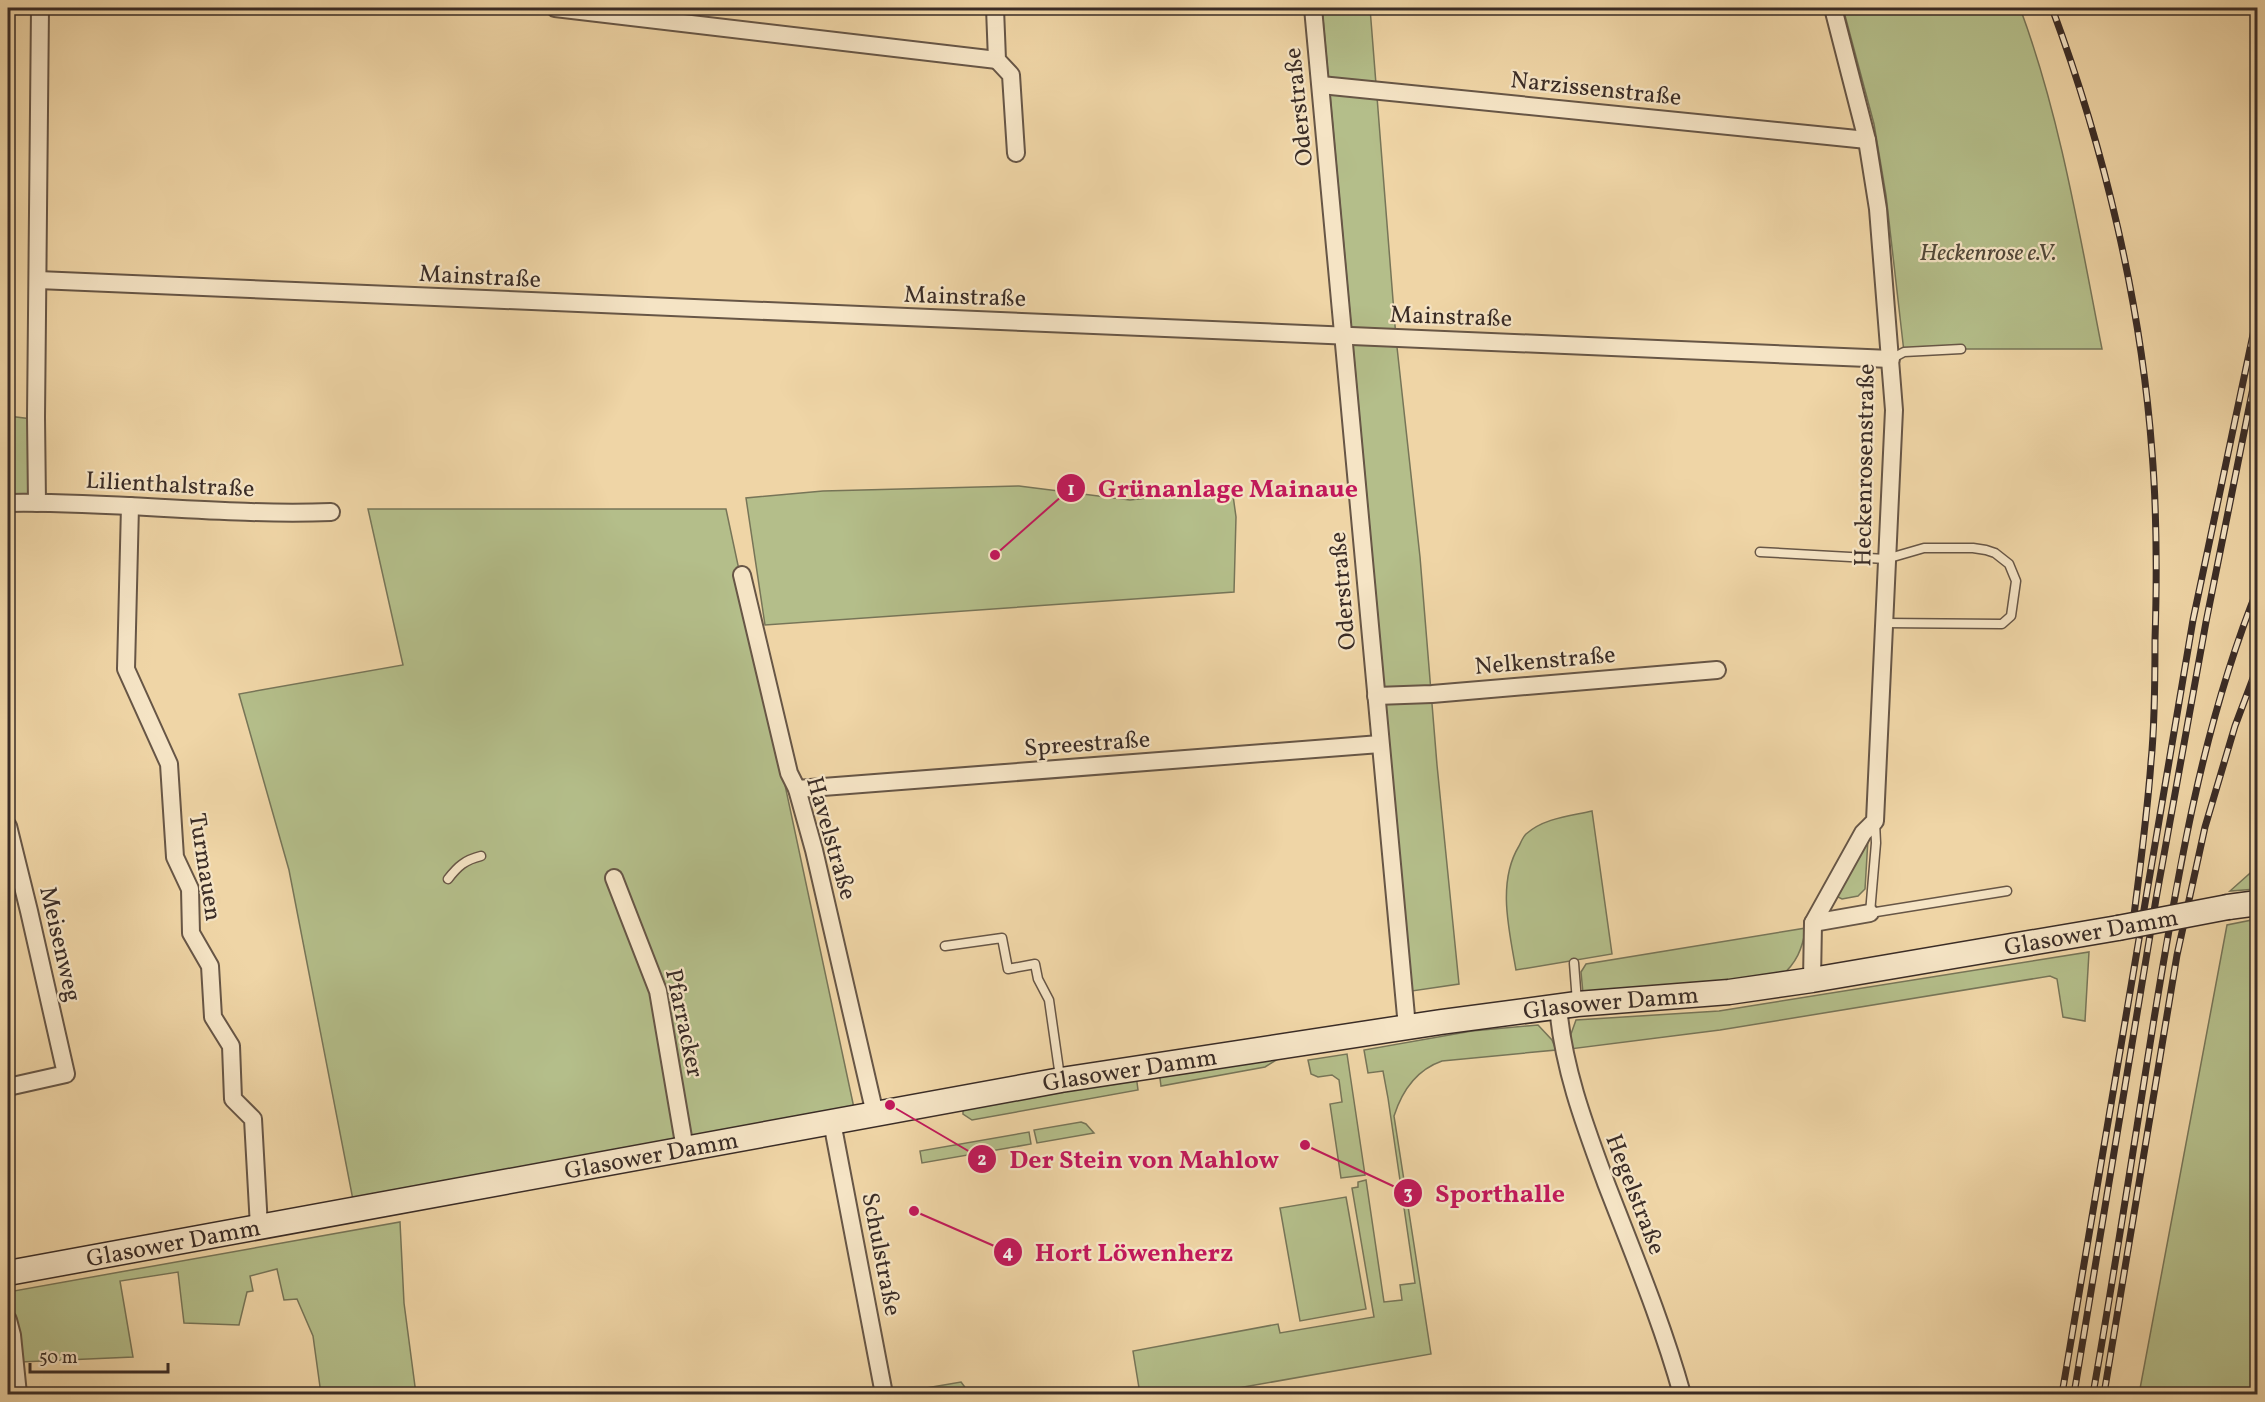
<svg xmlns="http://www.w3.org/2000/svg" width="2265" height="1402" font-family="Vollkorn,serif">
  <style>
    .green { fill: #b4be8a; stroke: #777558; stroke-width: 1.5 }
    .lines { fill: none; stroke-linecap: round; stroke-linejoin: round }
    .lane-casing { stroke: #675646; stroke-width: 11 }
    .street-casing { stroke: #675646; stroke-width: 20 }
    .secondary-casing { stroke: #3a2c26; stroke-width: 27 }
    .lane { stroke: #f5e4c5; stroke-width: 8 }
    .street { stroke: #f5e4c5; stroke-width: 16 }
    .secondary { stroke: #f5e4c5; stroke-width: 24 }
    .rail-casing { stroke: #3a2c26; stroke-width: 7 }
    .rail { stroke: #f5e4c5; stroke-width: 4.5; stroke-dasharray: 14; stroke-linecap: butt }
    .secondary-bridge-casing { stroke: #3a2c26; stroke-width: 27; stroke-linecap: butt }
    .secondary-bridge { stroke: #f5e4c5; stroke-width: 24 }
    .labels { text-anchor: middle; stroke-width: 4.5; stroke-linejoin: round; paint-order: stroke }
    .street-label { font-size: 24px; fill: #3a2c26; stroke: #f5e4c5 }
    .park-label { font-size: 24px; font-style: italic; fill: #52493a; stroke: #f5e4c5 }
    .leader { fill: none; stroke: #c2185b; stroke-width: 2 }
    .callout-dot { fill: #c2185b; stroke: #f5e4c5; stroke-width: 2 }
    .mark-label { font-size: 18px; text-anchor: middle; font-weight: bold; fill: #fff }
    .callout-label { font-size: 26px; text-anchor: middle; font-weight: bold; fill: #c2185b; stroke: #f5e4c5; stroke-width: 4.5; stroke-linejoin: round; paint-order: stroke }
  </style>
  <rect width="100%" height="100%" fill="#efd5a6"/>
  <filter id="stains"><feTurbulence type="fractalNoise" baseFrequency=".00333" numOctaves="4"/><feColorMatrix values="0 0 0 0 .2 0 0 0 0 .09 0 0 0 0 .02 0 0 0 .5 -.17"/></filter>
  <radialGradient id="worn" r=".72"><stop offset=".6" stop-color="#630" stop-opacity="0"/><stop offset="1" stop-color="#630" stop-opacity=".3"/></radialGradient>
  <g class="green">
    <polygon points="1322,8 1370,8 1396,338 1420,557 1437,765 1459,984 1412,991"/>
    <path d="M1843 8H2020C2060 115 2080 237 2102 349H1961L1904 352 1886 195 1874 124Z"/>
    <polygon points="8,416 32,419 29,495 8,494"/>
    <polygon points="1019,486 1130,500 1232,488 1236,517 1234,592 765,625 746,498 823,491"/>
    <polygon points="368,509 726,509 854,1108 353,1200 289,870 239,694 403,665"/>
    <path d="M1592 811 1612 954 1516 970C1509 930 1497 882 1519 846 1521 842 1523 837 1526 834 1544 818 1570 816 1592 811Z"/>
    <polygon points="1868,839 1865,889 1858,896 1842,899 1834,895"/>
    <polygon points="2257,867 2257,889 2230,891"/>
    <polygon points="2257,919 2257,1394 2139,1394 2227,925"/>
    <path d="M1806 928C1802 949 1797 963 1780 977L1583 993 1581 972 1586 964Z"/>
    <polygon points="2089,952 2085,1021 2063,1017 2057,979 2050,976 1720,1030 1570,1049 1571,1034 1576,1020 1719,1011"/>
    <path d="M1538 1025 1552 1040 1556 1050 1442 1061C1416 1070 1402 1091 1394 1116L1431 1354 1204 1394H1140L1133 1351 1278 1324 1280 1333 1374 1317 1352 1188 1358 1187V1182L1366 1180 1384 1302 1402 1300 1400 1285 1415 1283 1388 1098 1383 1071 1368 1073 1364 1050 1472 1031Z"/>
    <polygon points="1286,1054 1265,1067 1161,1086 1159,1071"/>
    <polygon points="1347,1054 1365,1175 1341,1178 1330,1104 1342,1102 1339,1080 1332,1075 1318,1077 1311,1074 1308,1060"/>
    <polygon points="1136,1075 1138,1090 972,1120 963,1114 963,1106"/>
    <polygon points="1081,1122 1086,1124 1094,1133 1037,1143 1034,1130"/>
    <polygon points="1029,1132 1031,1144 922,1163 920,1151"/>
    <polygon points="1346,1197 1366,1309 1300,1321 1280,1208"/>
    <polygon points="400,1222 404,1303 416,1394 321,1394 313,1336 297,1299 284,1300 277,1269 250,1276 253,1291 247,1292 239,1325 184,1323 178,1272 120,1281 133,1357 20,1362 17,1336 8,1292"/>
    <polygon points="961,1382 970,1394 909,1394 909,1391"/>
  </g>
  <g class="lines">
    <g class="lane-casing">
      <g id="lane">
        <polyline points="1891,359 1904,352 1961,349"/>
        <polyline points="1760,552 1886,559 1924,548 1973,548 1986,550 1995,553 2009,564 2016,581 2011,616 2002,624 1884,623"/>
        <polyline points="1875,822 1876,843 1870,913 2007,891"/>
        <path d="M448 879C458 866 465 860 481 856"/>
        <polyline points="945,946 1002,938 1008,969 1035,964 1038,979 1049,1000 1060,1077"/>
        <polyline points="1574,963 1577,1002"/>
      </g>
    </g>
    <g class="street-casing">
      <g id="street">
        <polyline points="555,8 997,60"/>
        <polyline points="995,8 997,60 1011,75 1016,153"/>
        <polyline points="1313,8 1407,1027"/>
        <polyline points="1321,85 1867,140"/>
        <polyline points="38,280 1891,359"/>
        <path d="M8 503C115 501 223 516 331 512"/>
        <polyline points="37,503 36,417 40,8"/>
        <polyline points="130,506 126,669 169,764 175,857 190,889 191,933 210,966 213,1017 231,1046 233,1099 253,1119 259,1227"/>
        <polyline points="742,575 789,773 797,789 814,850 875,1114"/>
        <polyline points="1376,696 1432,694 1717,670"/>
        <polyline points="797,789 1380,744"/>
        <polyline points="8,826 29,911 66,1074 8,1087"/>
        <polyline points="614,878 658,991 685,1149"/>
        <polyline points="1813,923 1870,913"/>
        <polyline points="1812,980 1813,923 1863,833 1875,821 1894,410 1878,209 1867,140 1833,8"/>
        <path d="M1558 1006C1563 1068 1585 1126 1606 1183 1633 1253 1662 1322 1682 1394"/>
        <polyline points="832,1122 884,1394"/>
        <polyline points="8,1320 12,1335 18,1394"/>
      </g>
    </g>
    <g class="secondary-casing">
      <g id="secondary">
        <polyline points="2228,907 2258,903"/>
        <path id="s1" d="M8 1273 1061 1080 1441 1022 1577 1004 1729 992 1812 980 2118 928"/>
      </g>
    </g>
    <use href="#lane" class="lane"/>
    <use href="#street" class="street"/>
    <use href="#secondary" class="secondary"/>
    <g class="rail-casing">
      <g id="rail">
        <path d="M2052 8C2104 148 2141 302 2152 452 2157 514 2157 577 2155 640 2155 681 2155 722 2151 762 2147 818 2139 875 2132 931"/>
        <polyline points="2062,1394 2193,620 2258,311"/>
        <polyline points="2074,1394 2156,899 2206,622 2258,363"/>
        <path d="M2093 1394C2115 1270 2134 1144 2154 1019 2178 873 2202 726 2258 588"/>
        <polyline points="2104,1394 2177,955 2205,827 2235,726 2258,665"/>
      </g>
    </g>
    <use href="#rail" class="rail"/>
    <g class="secondary-bridge-casing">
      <polyline id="secondary-bridge" points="2118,928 2228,907"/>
    </g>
    <use href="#secondary-bridge" class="secondary-bridge"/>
  </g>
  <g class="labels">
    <g class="street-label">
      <text transform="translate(1596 88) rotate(6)" y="8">Narzissenstraße</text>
      <text transform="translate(1298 107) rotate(-96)" y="8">Oderstraße</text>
      <text transform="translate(480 276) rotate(3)" y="8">Mainstraße</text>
      <text transform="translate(965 296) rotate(2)" y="8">Mainstraße</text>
      <text transform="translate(1451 316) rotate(2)" y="8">Mainstraße</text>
      <text transform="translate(1864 465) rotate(-89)" y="8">Heckenrosenstraße</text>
      <text transform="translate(170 484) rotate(3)" y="8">Lilienthalstraße</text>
      <text transform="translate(1342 591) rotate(-95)" y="8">Oderstraße</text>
      <text transform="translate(1545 660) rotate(-5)" y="8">Nelkenstraße</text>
      <text transform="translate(1087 743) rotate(-4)" y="8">Spreestraße</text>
      <text transform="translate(832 838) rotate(74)" y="8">Havelstraße</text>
      <text transform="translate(206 867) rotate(81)" y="8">Turmauen</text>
      <text transform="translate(2091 932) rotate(-10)" y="8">Glasower Damm</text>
      <text transform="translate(61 944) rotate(77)" y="8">Meisenweg</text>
      <text dy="8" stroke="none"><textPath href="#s1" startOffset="1626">Glasower Damm</textPath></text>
      <text transform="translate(685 1023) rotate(78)" y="8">Pfarracker</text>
      <text dy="8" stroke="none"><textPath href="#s1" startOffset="1140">Glasower Damm</textPath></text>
      <text dy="8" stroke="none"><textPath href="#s1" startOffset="654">Glasower Damm</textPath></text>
      <text transform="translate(1636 1194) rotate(69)" y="8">Hegelstraße</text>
      <text dy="8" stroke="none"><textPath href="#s1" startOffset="168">Glasower Damm</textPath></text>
      <text transform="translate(882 1254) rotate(79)" y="8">Schulstraße</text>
    </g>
    <g class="park-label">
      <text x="1988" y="260">Heckenrose e.V.</text>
    </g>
  </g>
  <path class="leader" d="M995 555L1071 488M890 1105L982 1159M1305 1145L1408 1193M914 1211L1008 1252"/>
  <g class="callout-dot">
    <circle cx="995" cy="555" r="6"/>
    <circle cx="890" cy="1105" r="6"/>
    <circle cx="1305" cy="1145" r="6"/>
    <circle cx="914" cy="1211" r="6"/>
    <circle cx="1071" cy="488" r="15"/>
    <circle cx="982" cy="1159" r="15"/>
    <circle cx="1408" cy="1193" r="15"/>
    <circle cx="1008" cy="1252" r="15"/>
  </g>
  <g class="mark-label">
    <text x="1071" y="495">1</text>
    <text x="982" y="1165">2</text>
    <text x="1408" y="1199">3</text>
    <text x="1008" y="1258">4</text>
  </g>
  <g class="callout-label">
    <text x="1228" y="497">Grünanlage Mainaue</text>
    <text x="1144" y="1168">Der Stein von Mahlow</text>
    <text x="1500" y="1202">Sporthalle</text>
    <text x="1134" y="1261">Hort Löwenherz</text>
  </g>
  <rect width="2265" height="1402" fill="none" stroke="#efd5a6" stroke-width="30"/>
  <rect x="9" y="9" width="2247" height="1384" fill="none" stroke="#3a2c26" stroke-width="3"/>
  <rect x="15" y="15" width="2235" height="1372" fill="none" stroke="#3a2c26" stroke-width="1.5"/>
  <path d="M30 1363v9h138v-9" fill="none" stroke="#3a2c26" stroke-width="3"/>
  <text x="39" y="1363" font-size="18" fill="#3a2c26" stroke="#f5e4c5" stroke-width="4.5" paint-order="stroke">50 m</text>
  <rect width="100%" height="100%" filter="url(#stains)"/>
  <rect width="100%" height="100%" fill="url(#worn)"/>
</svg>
